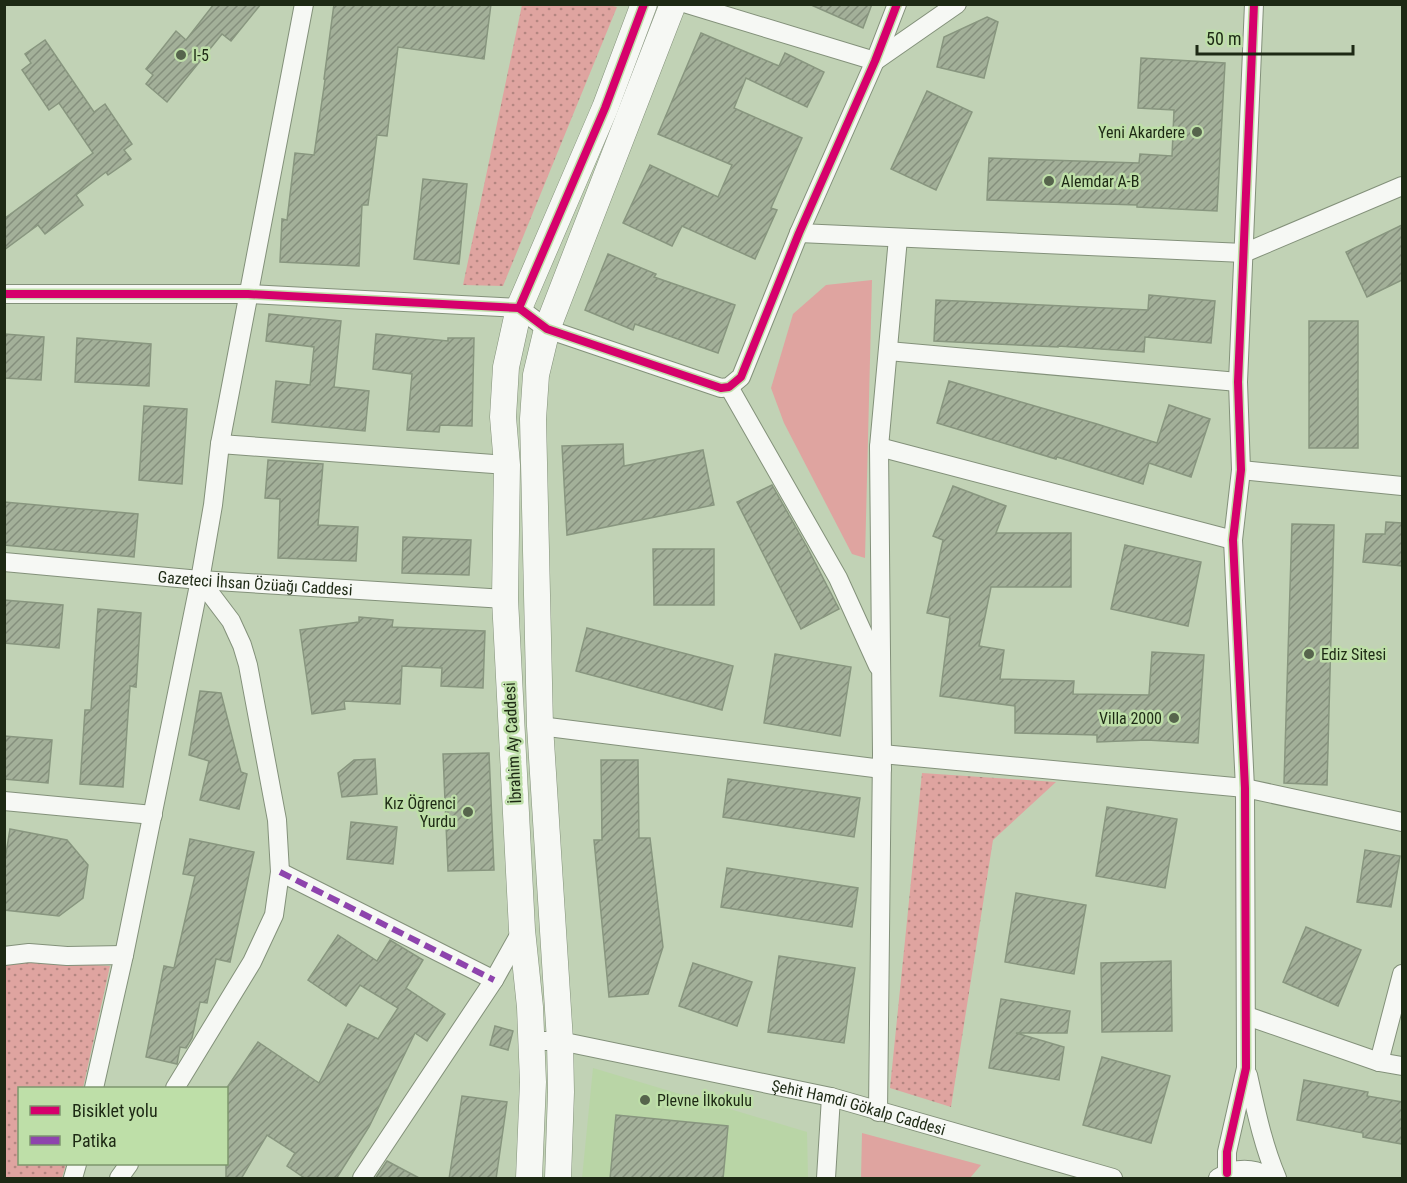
<svg xmlns="http://www.w3.org/2000/svg" width="1407" height="1183" font-family="'Roboto Condensed',sans-serif">
  <style>
    .built { fill: #b9d5a6 }
    .grass { fill: url(#grass-dots) }
    .park { fill: #dfa4a0 }
    .building { fill: url(#building-hatch); stroke: #88967f; stroke-width: 1.5 }
    .lines { fill: none; stroke-linecap: round; stroke-linejoin: round }
    .minor-casing { stroke: #83917a; stroke-width: 20 }
    .secondary-casing { stroke: #83917a; stroke-width: 27 }
    .minor { stroke: #f6f8f4; stroke-width: 18 }
    .secondary { stroke: #f6f8f4; stroke-width: 26 }
    .quiet { stroke: #8e44ad; stroke-width: 6; stroke-dasharray: 12 6; stroke-linecap: butt }
    .cycleway-casing { stroke: #bedfa8; stroke-width: 11 }
    .cycleway { stroke: #d6006c; stroke-width: 8 }
    .poi-dot { fill: #56644c; stroke: #bedfa8; stroke-width: 2 }
    .labels { text-anchor: middle; stroke-width: 5; stroke-linejoin: round; paint-order: stroke }
    .poi-label { font-size: 16px; fill: #1d2914; stroke: #bedfa8; text-anchor: start }
    .street-label { font-size: 16px; fill: #1d2914; stroke: #bedfa8 }
  </style>
  <defs>
    <pattern id="grass-dots" width="8" height="8" patternUnits="userSpaceOnUse" patternTransform="scale(1.5)"><rect width="8" height="8" fill="#dfa4a0"/><path d="M2 2h.1M6 6h.1" fill="none" stroke="#b48681" stroke-width="1.8" stroke-linecap="round"/></pattern>
    <pattern id="building-hatch" width="6" height="6" patternUnits="userSpaceOnUse" patternTransform="scale(1.5)"><rect width="6" height="6" fill="#a3b099"/><path d="M-1 1l2-2M0 6l6-6M5 7l2-2" fill="none" stroke="#848f7c"/></pattern>
  </defs>
  <rect width="100%" height="100%" fill="#c1d2b5"/>
  <polygon class="built" points="593,1068 807,1132 808,1178 582,1178"/>
  <g class="grass">
    <polygon points="604,4 617,7 503,286 463,285 522,5"/>
    <polygon points="922,773 1056,782 993,840 951,1107 890,1088"/>
    <polygon points="17,963 61,963 110,966 83,1088 20,1088 20,1164 66,1164 62,1178 5,1178 4,965"/>
  </g>
  <g class="park">
    <polygon points="872,280 865,558 852,554 784,423 771,388 793,314 826,285"/>
    <polygon points="862,1133 981,1165 970,1178 861,1178"/>
  </g>
  <g class="building">
    <polygon points="214,4 261,4 231,41 222,34 167,102 146,84 153,75 146,69 176,31 186,40"/>
    <polygon points="334,4 491,4 484,59 398,47 387,136 377,135 368,205 362,205 359,266 280,262 282,219 287,220 295,153 314,155 325,80 324,79"/>
    <polygon points="809,4 872,4 863,28"/>
    <polygon points="987,17 998,22 984,78 937,67 944,37"/>
    <polygon points="701,33 779,66 785,53 824,72 807,107 746,78 734,108 802,138 771,208 777,210 755,259 682,226 672,246 623,223 650,165 718,197 732,165 658,134"/>
    <polygon points="45,40 94,112 105,104 132,144 124,150 131,159 108,175 106,172 76,195 83,205 45,234 38,225 4,250 4,219 93,153 59,103 49,110 22,70 31,63 25,54"/>
    <polygon points="1141,58 1225,63 1217,211 1137,207 1137,205 987,200 989,158 1139,163 1140,154 1172,156 1174,110 1138,108"/>
    <polygon points="927,91 972,112 936,190 891,169"/>
    <polygon points="423,179 467,184 459,264 414,259"/>
    <polygon points="1402,225 1402,280 1367,297 1346,252"/>
    <polygon points="608,254 656,274 654,277 735,305 718,353 635,324 633,330 585,310"/>
    <polygon points="1149,295 1215,301 1211,343 1145,337 1144,352 1058,346 1058,347 934,341 936,300 1148,310"/>
    <polygon points="269,314 341,321 334,387 369,391 365,431 272,422 276,381 310,385 314,347 266,341"/>
    <rect x="1309" y="321" width="49" height="127"/>
    <polygon points="4,334 44,337 41,380 4,378"/>
    <polygon points="376,334 448,341 448,338 474,338 472,426 440,425 439,432 407,430 412,374 373,369"/>
    <polygon points="77,338 151,344 149,386 75,382"/>
    <polygon points="949,381 1097,424 1157,443 1169,405 1210,419 1191,477 1149,463 1143,484 1057,457 1056,459 937,423"/>
    <polygon points="144,406 187,409 182,484 139,480"/>
    <polygon points="623,444 624,466 703,450 714,505 567,535 562,446"/>
    <polygon points="268,460 323,464 318,525 358,527 356,561 278,558 280,499 265,498"/>
    <polygon points="772,485 807,547 839,609 801,629 737,502"/>
    <polygon points="953,486 1006,506 996,533 1071,533 1071,587 991,587 979,646 1004,650 1000,679 1074,681 1073,694 1149,695 1152,652 1204,655 1198,743 1147,740 1097,742 1097,735 1015,733 1015,706 940,696 950,618 927,613 943,540 933,536"/>
    <polygon points="4,502 138,514 134,557 4,545"/>
    <polygon points="1386,522 1402,523 1402,566 1363,562 1366,534 1385,534"/>
    <polygon points="1292,524 1334,525 1327,785 1284,783"/>
    <polygon points="403,537 471,540 469,575 402,573"/>
    <polygon points="1125,545 1201,562 1188,626 1111,609"/>
    <polygon points="653,549 714,549 714,605 654,605"/>
    <polygon points="4,600 63,605 59,648 4,643"/>
    <polygon points="98,609 141,613 136,687 130,686 123,787 80,784 85,710 91,710"/>
    <polygon points="359,617 393,620 392,627 485,631 483,688 441,686 442,668 402,666 400,704 344,701 345,709 312,714 300,630 359,622"/>
    <polygon points="587,628 733,666 722,710 576,671"/>
    <polygon points="775,654 851,667 840,736 764,723"/>
    <polygon points="200,691 221,693 241,772 247,774 239,809 200,800 209,761 189,755"/>
    <polygon points="4,736 52,740 48,783 4,779"/>
    <polygon points="489,753 494,870 448,871 443,754"/>
    <polygon points="375,759 377,794 342,797 338,773 354,760"/>
    <polygon points="601,760 638,760 639,838 650,838 663,947 648,994 609,997 594,840 602,840"/>
    <polygon points="728,779 860,798 854,837 723,817"/>
    <polygon points="1107,807 1177,819 1165,888 1096,876"/>
    <polygon points="351,822 397,827 393,864 347,859"/>
    <polygon points="10,829 67,840 88,865 83,898 59,916 4,910 4,866"/>
    <polygon points="190,839 254,852 230,962 216,959 207,1003 200,1002 192,1038 186,1048 180,1047 177,1064 146,1057 164,966 174,968 195,876 183,874"/>
    <polygon points="1365,850 1400,856 1391,907 1357,902"/>
    <polygon points="727,868 858,888 852,927 721,907"/>
    <polygon points="1016,893 1086,905 1074,974 1005,962"/>
    <polygon points="1306,927 1361,950 1338,1006 1283,982"/>
    <polygon points="338,935 377,961 390,940 423,960 406,988 445,1014 427,1041 415,1033 369,1127 336,1179 306,1179 287,1166 295,1153 267,1135 241,1179 226,1179 226,1089 258,1042 319,1083 348,1024 378,1039 398,1008 360,985 346,1006 308,980"/>
    <polygon points="779,956 855,968 844,1043 768,1032"/>
    <polygon points="1171,961 1172,1031 1102,1032 1101,963"/>
    <polygon points="693,963 752,982 737,1026 679,1006"/>
    <polygon points="1001,999 1070,1011 1067,1033 1016,1033 1064,1047 1059,1080 989,1068"/>
    <polygon points="495,1026 513,1031 508,1050 490,1045"/>
    <polygon points="1102,1057 1170,1076 1151,1143 1083,1125"/>
    <polygon points="1304,1080 1368,1092 1367,1096 1402,1102 1402,1144 1363,1137 1363,1133 1297,1120"/>
    <polygon points="462,1096 507,1102 496,1179 449,1179"/>
    <polygon points="616,1115 728,1126 723,1179 610,1179"/>
    <polygon points="387,1161 421,1179 375,1179"/>
  </g>
  <g class="lines">
    <g class="minor-casing">
      <g id="minor">
        <polyline points="687,4 875,61 957,4"/>
        <polyline points="799,233 1244,253 1402,186"/>
        <polyline points="4,294 248,294 519,308 547,329 721,388 729,387 741,377 799,233 875,61 897,4"/>
        <polyline points="888,351 1238,382"/>
        <polyline points="729,387 838,578 878,666"/>
        <polyline points="220,444 507,465"/>
        <polyline points="879,447 1233,540"/>
        <polyline points="1241,470 1402,486"/>
        <path id="s1" d="M4 562 200 580 505 599"/>
        <polyline points="540,726 882,769"/>
        <polyline points="882,754 1245,788 1402,822"/>
        <polyline points="4,801 153,815"/>
        <polyline points="280,872 494,980"/>
        <polyline points="4,956 29,953 67,956 124,955"/>
        <polyline points="1247,1016 1379,1062 1402,1066"/>
        <path id="s2" d="M532 1041H560L831 1097 1113 1178"/>
        <polyline points="1379,1062 1402,974"/>
        <path d="M1248 1075C1256 1111 1263 1145 1277 1178"/>
        <polyline points="94,1088 124,955 200,580"/>
        <polyline points="175,1088 252,962 274,915 280,872 277,820 248,665 242,645 231,621 200,580 213,505 220,444 304,4"/>
        <polyline points="878,1112 882,754 879,447 898,238"/>
        <polyline points="1227,1173 1227,1152 1246,1068 1245,788 1233,540 1241,470 1238,382 1254,4"/>
        <polyline points="73,1178 77,1164"/>
        <polyline points="119,1178 129,1164"/>
        <polyline points="362,1178 494,980 522,930"/>
        <polyline points="826,1178 831,1097"/>
        <path d="M1218 1178C1236 1167 1253 1167 1271 1178"/>
      </g>
    </g>
    <g class="secondary-casing">
      <g id="secondary">
        <polyline points="529,1178 533,1082 530,1007 522,930 505,599 507,465 503,417 506,367 519,308 605,108 644,4"/>
        <polyline points="558,1178 561,1092 560,1041 540,726 533,419 536,375 547,329 673,4"/>
      </g>
    </g>
    <use href="#minor" class="minor"/>
    <use href="#secondary" class="secondary"/>
    <polyline class="quiet" points="280,872 494,980"/>
    <g class="cycleway-casing">
      <g id="cycleway">
        <polyline points="4,294 248,294 519,308 547,329 721,388 729,387 741,377 799,233 875,61 897,4"/>
        <polyline points="519,308 605,108 644,4"/>
        <polyline points="1227,1173 1227,1152 1246,1068 1245,788 1233,540 1241,470 1238,382 1254,4"/>
      </g>
    </g>
    <use href="#cycleway" class="cycleway"/>
  </g>
  <g class="poi-dot">
    <circle cx="181" cy="55" r="6"/>
    <circle cx="1197" cy="132" r="6"/>
    <circle cx="1049" cy="181" r="6"/>
    <circle cx="1309" cy="654" r="6"/>
    <circle cx="1174" cy="718" r="6"/>
    <circle cx="468" cy="812" r="6"/>
    <circle cx="645" cy="1100" r="6"/>
  </g>
  <g class="labels">
    <g class="poi-label">
      <text x="193" y="61">I-5</text>
      <text x="1185" y="138" text-anchor="end">Yeni Akardere</text>
      <text x="1061" y="187">Alemdar A-B</text>
      <text x="1321" y="660">Ediz Sitesi</text>
      <text x="1162" y="724" text-anchor="end">Villa 2000</text>
      <text x="456" y="809" text-anchor="end">Kız Öğrenci<tspan x="456" dy="18">Yurdu</tspan></text>
      <text x="657" y="1106">Plevne İlkokulu</text>
    </g>
    <g class="street-label">
      <text dy="6" stroke="none"><textPath href="#s1" startOffset="252">Gazeteci İhsan Özüağı Caddesi</textPath></text>
      <text transform="translate(512 743) rotate(-93)" y="6">İbrahim Ay Caddesi</text>
      <text dy="6" stroke="none"><textPath href="#s2" startOffset="334">Şehit Hamdi Gökalp Caddesi</textPath></text>
    </g>
  </g>
  <rect width="1407" height="1183" fill="none" stroke="#1d2914" stroke-width="12"/>
  <rect x="18" y="1087" width="210" height="78" fill="#bedfa8" stroke="#7e966d" stroke-width="1.5"/>
  <rect x="30" y="1106" width="30" height="9" fill="#d6006c" stroke="#7e966d" stroke-width="1.5"/>
  <text x="72" y="1117" font-size="18" fill="#1d2914">Bisiklet yolu</text>
  <rect x="30" y="1136" width="30" height="9" fill="#8e44ad" stroke="#7e966d" stroke-width="1.5"/>
  <text x="72" y="1147" font-size="18" fill="#1d2914">Patika</text>
  <path d="M1197 45v9h156v-9" fill="none" stroke="#1d2914" stroke-width="3"/>
  <text x="1206" y="45" font-size="18" fill="#1d2914" stroke="#bedfa8" stroke-width="4.5" paint-order="stroke">50 m</text>
</svg>
